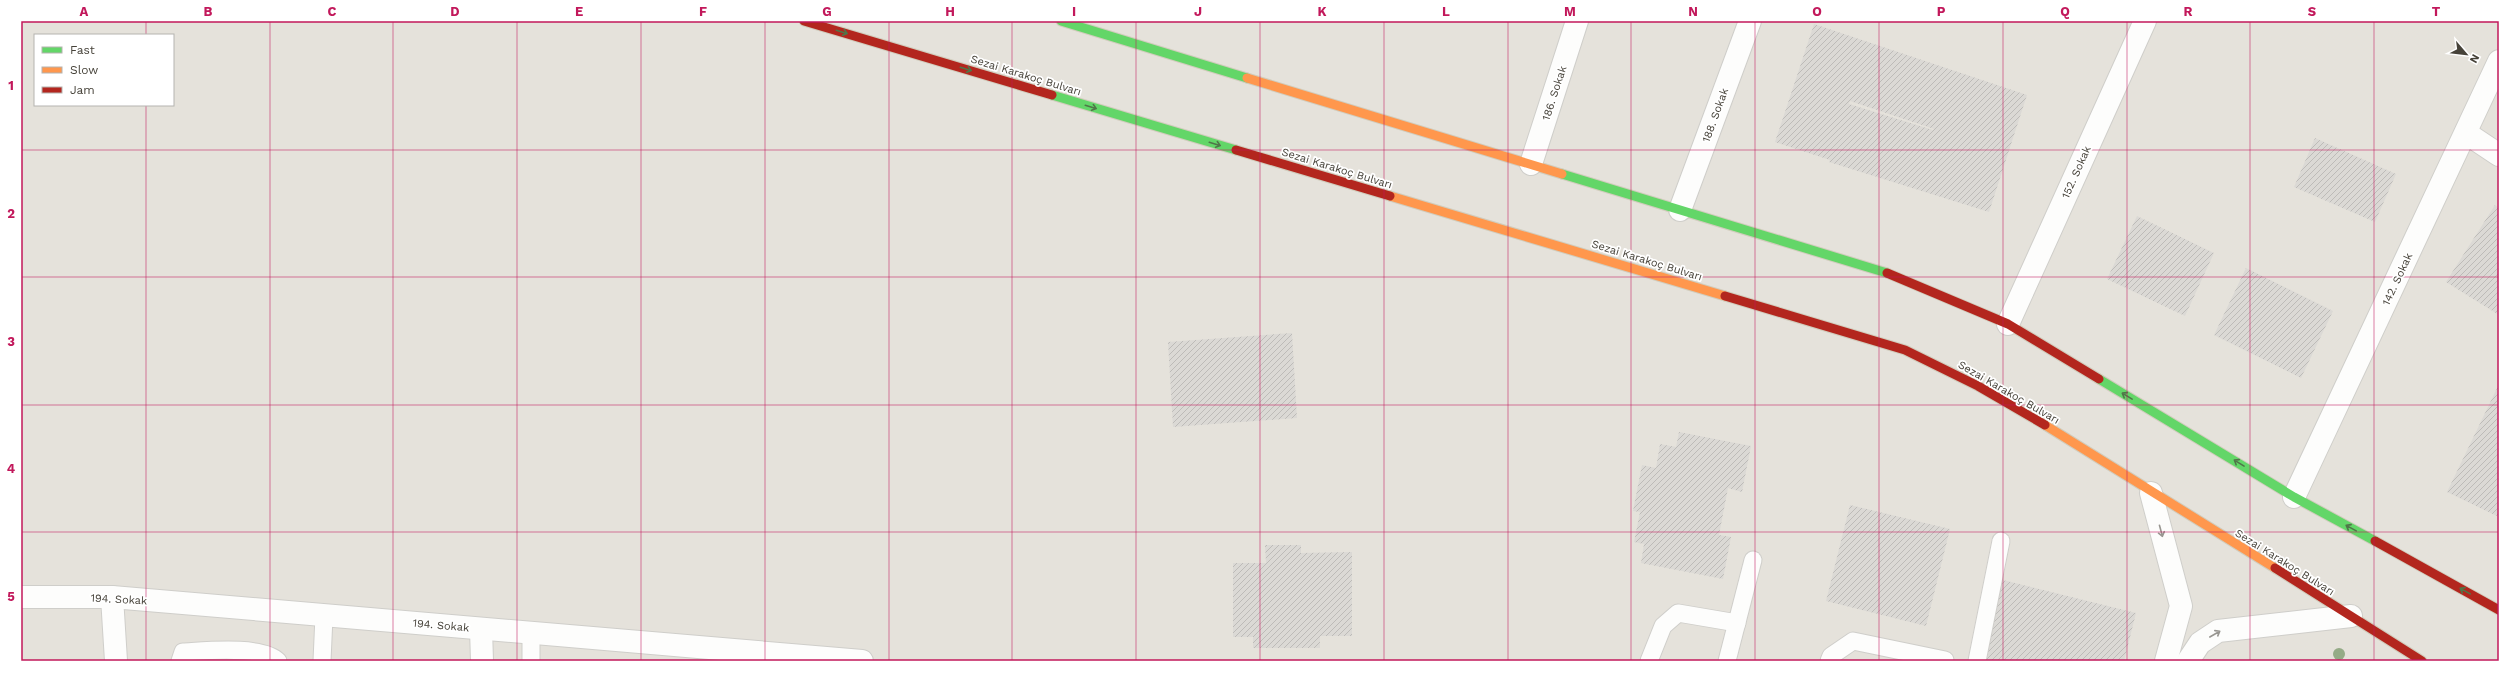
<svg xmlns="http://www.w3.org/2000/svg" width="2520" height="682" font-family="'Work Sans',sans-serif">
  <style>
    .residential { fill: #e5e2db; fill-rule: evenodd }
    .building { fill: url(#building-hatch); fill-rule: evenodd }
    .lines { fill: none; stroke-linecap: round; stroke-linejoin: round }
    .lane-casing { stroke: #cfceca; stroke-width: 19 }
    .street-casing { stroke: #cfceca; stroke-width: 24 }
    .fast-casing { stroke: #d1ccbc; stroke-width: 11 }
    .slow-casing { stroke: #d1ccbc; stroke-width: 11 }
    .jam-casing { stroke: #d1ccbc; stroke-width: 11 }
    .lane { stroke: #fdfdfc; stroke-width: 17 }
    .street { stroke: #fdfdfc; stroke-width: 22 }
    .fast { stroke: #63d668; stroke-width: 9 }
    .slow { stroke: #ff974d; stroke-width: 9 }
    .jam { stroke: #b3261e; stroke-width: 9 }
    .tree { fill: #94ab86 }
    .oneway { stroke: #507649 }
    .oneway2 { stroke: #989691 }
    .grid { fill: none; stroke: #c2185b; stroke-width: 1; stroke-opacity: 0.55 }
    .labels { text-anchor: middle; stroke-width: 3.5; stroke-linejoin: round; paint-order: stroke }
    .street-label { font-size: 11px; fill: #464239; stroke: #fff }
    .neatline { fill: none; stroke: #c2185b; stroke-width: 1.5 }
    .grid-label { font-size: 13px; text-anchor: middle; font-weight: bold; fill: #c2185b }
  </style>
  <defs>
    <pattern id="building-hatch" width="6" height="6" patternUnits="userSpaceOnUse"><rect width="6" height="6" fill="#dbd9d5"/><path d="M-1 1l2-2M0 6l6-6M5 7l2-2" fill="none" stroke="#bdbbb8"/></pattern>
  </defs>
  <rect width="100%" height="100%" fill="#f1f0ec"/>
  <path class="residential" d="M21 21H2499V661H21ZM35 35H173V105H35Z"/>
  <g class="building">
    <path d="M1814 24 2027 95 1989 212 1829 162 1830 160 1775 142ZM1850 101 1934 129 1933 130 1849 104Z"/>
    <polygon points="2315,138 2396,174 2375,222 2294,187"/>
    <polygon points="2495,205 2499,208 2499,315 2446,282"/>
    <polygon points="2137,216 2214,253 2185,316 2107,279"/>
    <polygon points="2246,268 2333,311 2301,378 2214,335"/>
    <polygon points="1292,333 1297,418 1173,427 1168,342"/>
    <polygon points="2499,384 2499,517 2447,492"/>
    <polygon points="1679,432 1751,446 1742,492 1728,488 1719,535 1731,537 1723,579 1641,563 1644,544 1634,542 1640,512 1633,511 1642,465 1656,468 1660,444 1676,447"/>
    <polygon points="1850,505 1950,529 1926,626 1826,601"/>
    <polygon points="1265,545 1301,545 1301,553 1352,552 1352,636 1320,636 1320,648 1253,648 1253,637 1233,637 1233,563 1266,563"/>
    <polygon points="2003,580 2136,613 2124,661 1982,661"/>
  </g>
  <g class="lines">
    <g class="lane-casing">
      <g id="lane">
        <path d="M180 661 183 652C204 651 263 645 278 661"/>
        <polyline points="322,661 324,616"/>
        <polyline points="531,661 531,633"/>
        <polyline points="1649,661 1663,626 1678,613 1737,623"/>
        <polyline points="1727,661 1753,560"/>
        <polyline points="1829,661 1831,656 1853,641 1945,660"/>
        <polyline points="1977,661 2001,541"/>
      </g>
    </g>
    <g class="street-casing">
      <g id="street">
        <polyline points="2466,133 2499,155"/>
        <polyline points="1531,164 1577,21"/>
        <polyline points="1680,210 1750,21"/>
        <polyline points="2008,324 2145,21"/>
        <polyline points="2151,493 2181,606 2166,661"/>
        <polyline points="2294,497 2499,61"/>
        <polyline points="21,597 112,597 862,661"/>
        <polyline points="112,597 116,661"/>
        <polyline points="481,629 482,661"/>
        <polyline points="2188,661 2200,643 2218,631 2351,616"/>
      </g>
    </g>
    <g class="fast-casing">
      <g id="fast">
        <polyline points="1061,21 1247,78"/>
        <polyline points="1052,95 1236,150"/>
        <polyline points="1562,174 1887,273"/>
        <polyline points="2099,379 2294,497 2375,541"/>
      </g>
    </g>
    <g class="slow-casing">
      <g id="slow">
        <polyline points="1247,78 1562,174"/>
        <polyline points="1390,196 1725,296"/>
        <polyline points="2045,425 2275,568"/>
      </g>
    </g>
    <g class="jam-casing">
      <g id="jam">
        <polyline points="804,21 1052,95"/>
        <polyline points="1236,150 1390,196"/>
        <polyline points="1887,273 2008,324 2099,379"/>
        <polyline points="1725,296 1905,350 1978,386 2045,425"/>
        <polyline points="2375,541 2499,610"/>
        <polyline points="2275,568 2422,661"/>
      </g>
    </g>
    <use href="#lane" class="lane"/>
    <use href="#street" class="street"/>
    <use href="#fast" class="fast"/>
    <use href="#slow" class="slow"/>
    <use href="#jam" class="jam"/>
  </g>
  <circle class="tree" cx="2339" cy="654" r="6"/>
  <defs><path id="oneway-shaft" d="M-6 0H5M1.5-3L5.5 0L1.5 3" fill="none" stroke-width="1.6" stroke-linecap="round" stroke-linejoin="round"/></defs>
  <g class="oneway">
    <use href="#oneway-shaft" transform="translate(842 32) rotate(17)"/>
    <use href="#oneway-shaft" transform="translate(966 69) rotate(17)"/>
    <use href="#oneway-shaft" transform="translate(1091 107) rotate(17)"/>
    <use href="#oneway-shaft" transform="translate(1215 144) rotate(17)"/>
    <use href="#oneway-shaft" transform="translate(2127 396) rotate(-149)"/>
    <use href="#oneway-shaft" transform="translate(2239 463) rotate(-148)"/>
    <use href="#oneway-shaft" transform="translate(2351 528) rotate(-151)"/>
    <use href="#oneway-shaft" transform="translate(2465 591) rotate(-151)"/>
  </g>
  <g class="oneway2">
    <use href="#oneway-shaft" transform="translate(2161 531) rotate(75)"/>
    <use href="#oneway-shaft" transform="translate(2215 634) rotate(-30)"/>
  </g>
  <path class="grid" d="M146 21V35M270 21V661M393 21V661M517 21V661M641 21V661M765 21V661M889 21V661M1012 21V661M1136 21V661M1260 21V661M1384 21V661M1508 21V661M1631 21V661M1755 21V661M1879 21V661M2003 21V661M2127 21V661M2250 21V661M2374 21V661M146 105V661M21 150H2499M21 277H2499M21 405H2499M21 532H2499"/>
  <g class="labels">
    <g class="street-label">
      <text transform="translate(1026 75) rotate(17)" y="4">Sezai Karakoç Bulvarı</text>
      <text transform="translate(1554 93) rotate(-72)" y="4">186. Sokak</text>
      <text transform="translate(1715 115) rotate(-70)" y="4">188. Sokak</text>
      <text transform="translate(1337 168) rotate(17)" y="4">Sezai Karakoç Bulvarı</text>
      <text transform="translate(2076 172) rotate(-66)" y="4">152. Sokak</text>
      <text transform="translate(1647 260) rotate(17)" y="4">Sezai Karakoç Bulvarı</text>
      <text transform="translate(2397 279) rotate(-65)" y="4">142. Sokak</text>
      <text transform="translate(2009 392) rotate(30)" y="4">Sezai Karakoç Bulvarı</text>
      <text transform="translate(2285 562) rotate(32)" y="4">Sezai Karakoç Bulvarı</text>
      <text transform="translate(119 599) rotate(3)" y="4">194. Sokak</text>
      <text transform="translate(441 625) rotate(5)" y="4">194. Sokak</text>
    </g>
  </g>
  <rect width="2520" height="682" fill="none" stroke="#ffffff" stroke-width="44"/>
  <rect x="34" y="34" width="140" height="72" fill="#ffffff" stroke="#b5b3b0"/>
  <rect x="42" y="47" width="20" height="6" fill="#63d668" stroke="#b5b3b0"/>
  <text x="70" y="54" font-size="12" fill="#464239">Fast</text>
  <rect x="42" y="67" width="20" height="6" fill="#ff974d" stroke="#b5b3b0"/>
  <text x="70" y="74" font-size="12" fill="#464239">Slow</text>
  <rect x="42" y="87" width="20" height="6" fill="#b3261e" stroke="#b5b3b0"/>
  <text x="70" y="94" font-size="12" fill="#464239">Jam</text>
  <g transform="translate(2466 54) rotate(118)" stroke="#ffffff" stroke-width="3" paint-order="stroke">
  <path d="M0-3L7 15L0 10L-7 15Z" fill="#464239"/>
  <text y="-6" font-size="11" font-weight="bold" text-anchor="middle" fill="#464239">N</text>
  </g>
  <rect x="22" y="22" width="2476" height="638" class="neatline"/>
  <g class="grid-label">
    <text x="84" y="16">A</text>
    <text x="208" y="16">B</text>
    <text x="332" y="16">C</text>
    <text x="455" y="16">D</text>
    <text x="579" y="16">E</text>
    <text x="703" y="16">F</text>
    <text x="827" y="16">G</text>
    <text x="950" y="16">H</text>
    <text x="1074" y="16">I</text>
    <text x="1198" y="16">J</text>
    <text x="1322" y="16">K</text>
    <text x="1446" y="16">L</text>
    <text x="1570" y="16">M</text>
    <text x="1693" y="16">N</text>
    <text x="1817" y="16">O</text>
    <text x="1941" y="16">P</text>
    <text x="2065" y="16">Q</text>
    <text x="2188" y="16">R</text>
    <text x="2312" y="16">S</text>
    <text x="2436" y="16">T</text>
    <text x="11" y="90">1</text>
    <text x="11" y="218">2</text>
    <text x="11" y="346">3</text>
    <text x="11" y="473">4</text>
    <text x="11" y="601">5</text>
  </g>
</svg>
